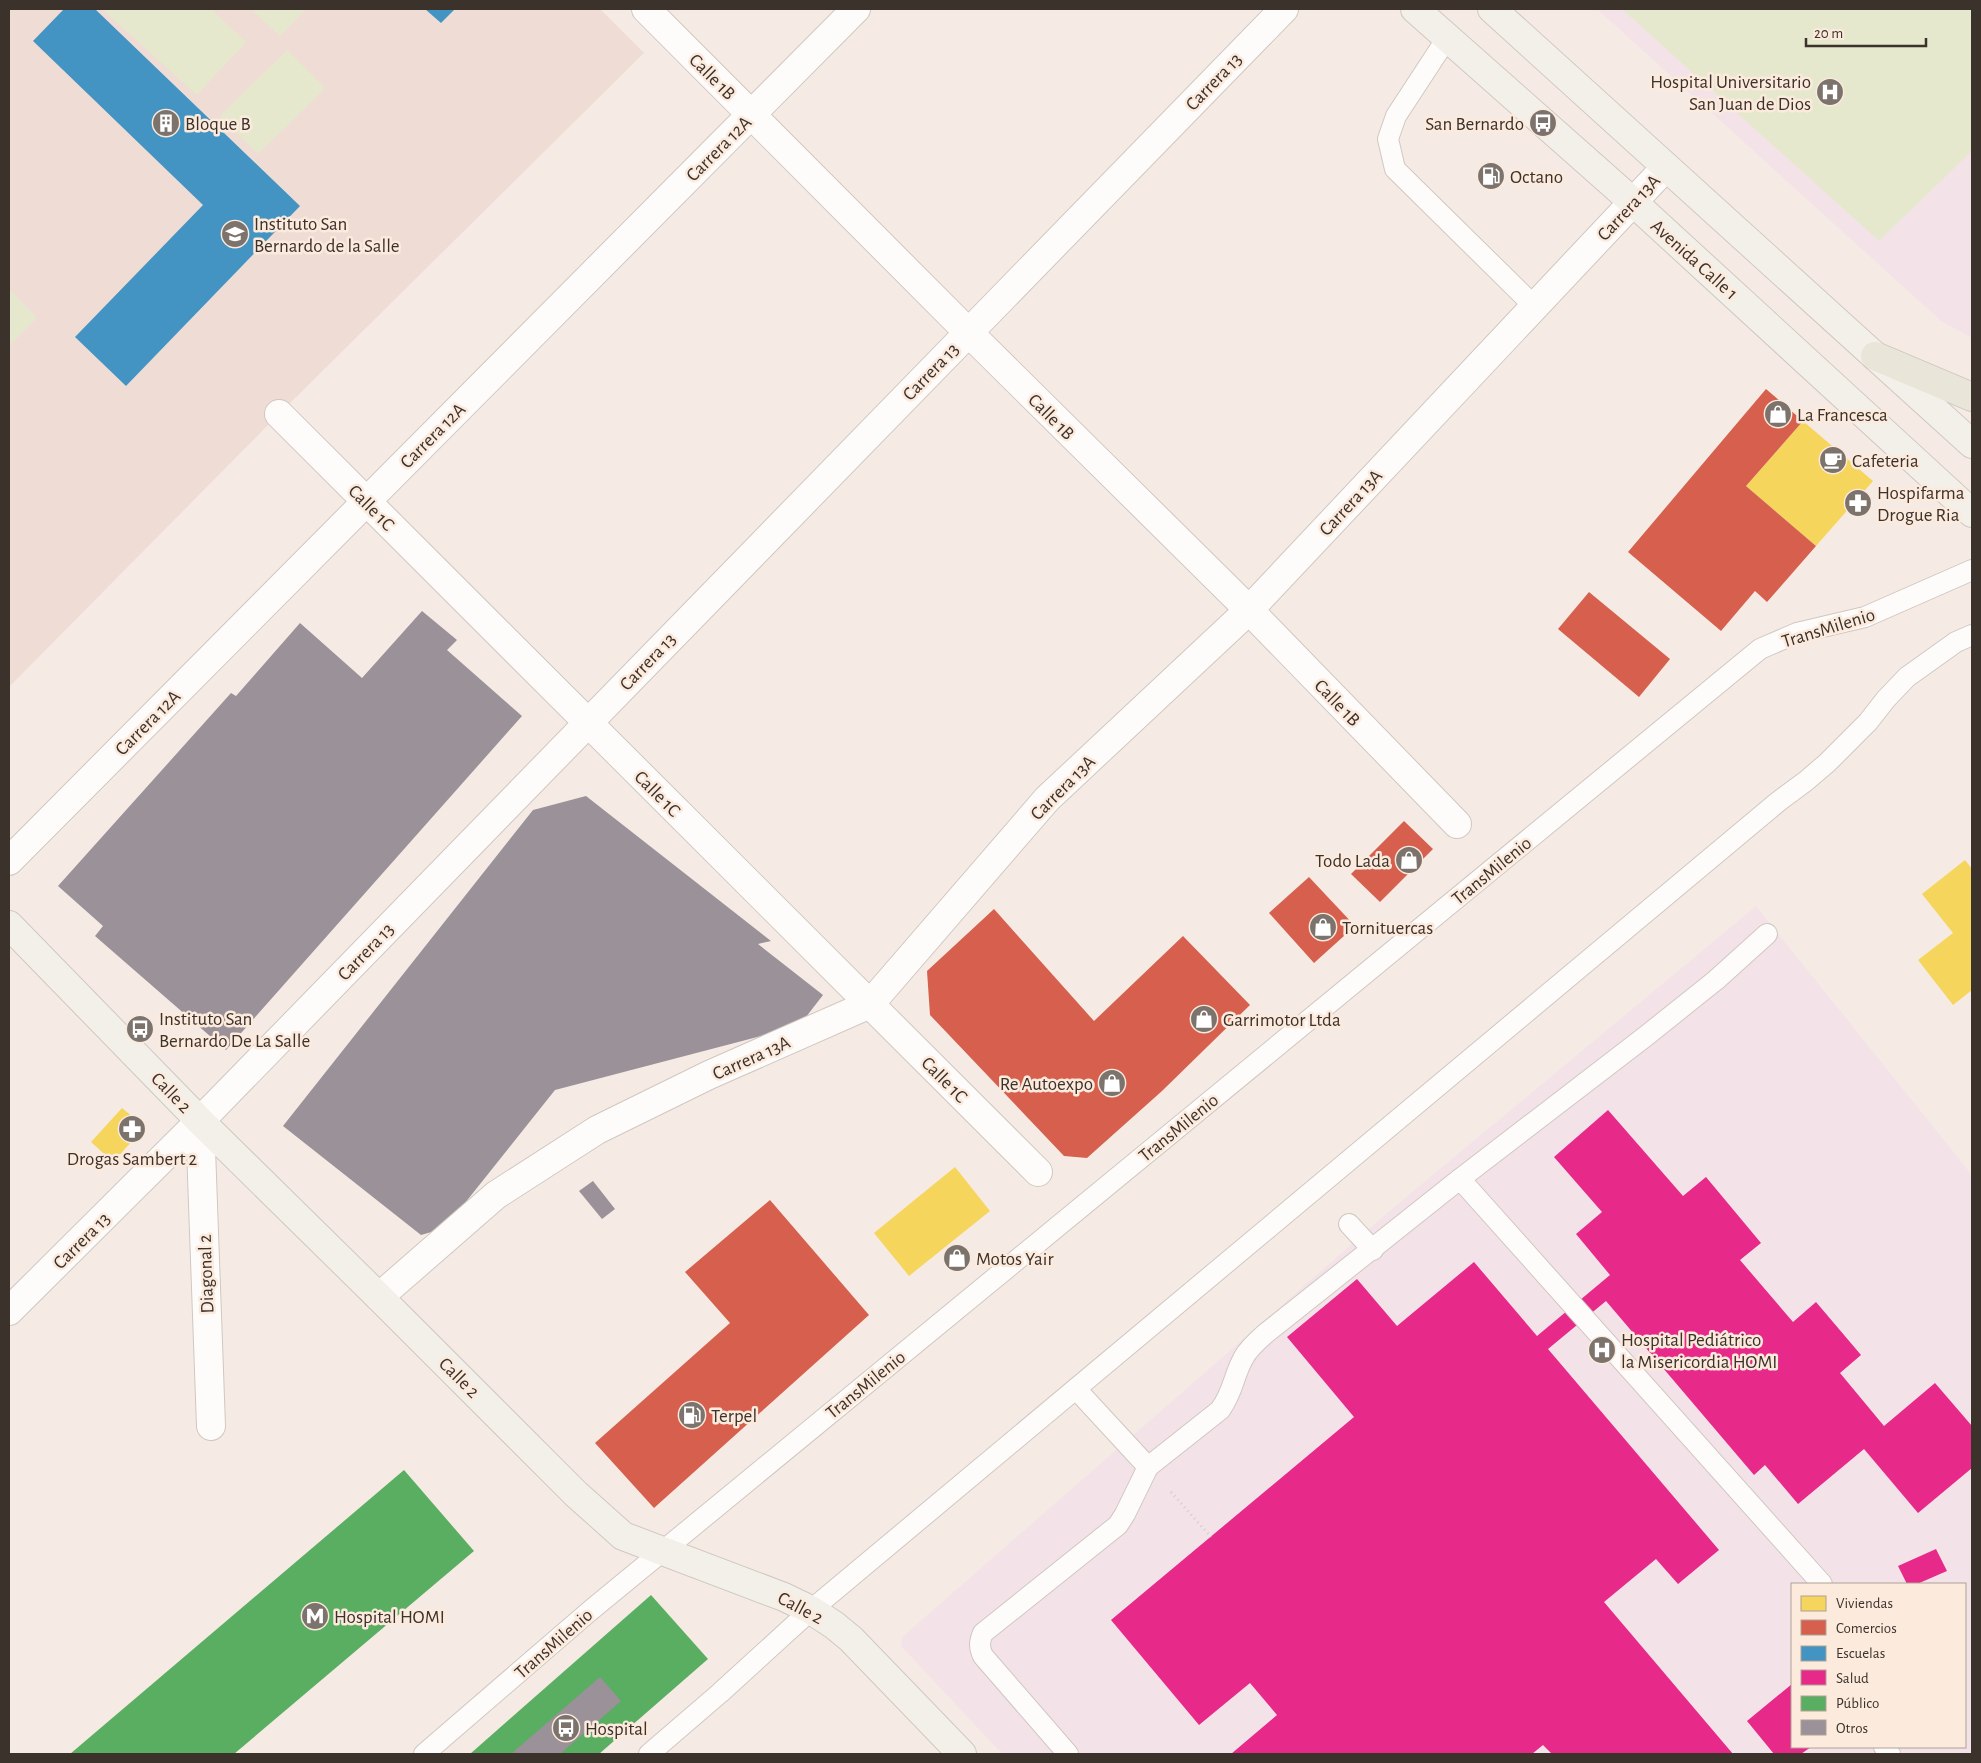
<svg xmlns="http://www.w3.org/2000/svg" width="1981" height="1763" font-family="'Alegreya Sans',sans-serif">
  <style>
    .education { fill: #efddd5 }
    .medical { fill: #f3e3e8; fill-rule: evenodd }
    .green { fill: #e6e8cd }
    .homes { fill: #f6d55c }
    .shops { fill: #d6604d }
    .schools { fill: #4393c3 }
    .health { fill: #e7298a }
    .public { fill: #5aae61 }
    .building { fill: #9b9198 }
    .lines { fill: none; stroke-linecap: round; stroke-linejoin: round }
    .lane-casing { stroke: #d0c7c0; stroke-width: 22 }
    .street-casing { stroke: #d0c7c0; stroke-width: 30 }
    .secondary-casing { stroke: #d0c7c0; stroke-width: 30 }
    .primary-casing { stroke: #ccc7c3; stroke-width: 30 }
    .path { stroke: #d1cdca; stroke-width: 3; stroke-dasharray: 1 4; stroke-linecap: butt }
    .lane { stroke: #fefcfb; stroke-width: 20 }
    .street { stroke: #fefcfb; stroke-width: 28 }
    .secondary { stroke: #f3f0e9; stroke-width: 28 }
    .primary { stroke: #e9e5d8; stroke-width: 28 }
    .labels { text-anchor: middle; stroke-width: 5; stroke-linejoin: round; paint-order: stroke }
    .street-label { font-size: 19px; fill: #3b322c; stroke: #fceadd }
    .poi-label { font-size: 19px; fill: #3b322c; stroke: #fceadd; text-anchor: start }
  </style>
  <rect width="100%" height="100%" fill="#f5ebe4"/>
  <polygon class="education" points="9,9 600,9 644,53 279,414 9,687"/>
  <g class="medical">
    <polygon points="1597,9 1972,9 1972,338 1941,321"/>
    <path d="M1756 906 1972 1175V1754H1002L901 1646 902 1637 1393 1208ZM1792 1584H1965V1747H1792Z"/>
  </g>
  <g class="green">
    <polygon points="102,9 211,9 246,42 197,95"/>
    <polygon points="251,9 306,9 280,36"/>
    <polygon points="1622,9 1972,9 1972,151 1879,241"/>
    <polygon points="287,50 325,88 258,154 220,116"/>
    <polygon points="9,289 37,318 9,346"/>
  </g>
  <g class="homes">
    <polygon points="1803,421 1873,481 1816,546 1746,486"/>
    <polygon points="1965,860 1972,869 1972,990 1953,1005 1918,960 1953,933 1922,894"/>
    <polygon points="122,1108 145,1127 113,1162 91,1142"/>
    <polygon points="955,1167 990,1211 909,1276 874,1233"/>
  </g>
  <g class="shops">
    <polygon points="1766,389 1803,421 1746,486 1816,546 1767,602 1755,591 1721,631 1628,552"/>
    <polygon points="1589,592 1670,659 1639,697 1558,629"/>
    <polygon points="1404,821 1433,849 1380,902 1351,874"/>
    <polygon points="1309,877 1355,926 1314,963 1269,913"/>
    <polygon points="994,909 1094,1021 1183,936 1250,1005 1162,1091 1087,1158 1064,1156 930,1015 927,971"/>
    <polygon points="770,1200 869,1315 654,1508 595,1443 730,1323 685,1272"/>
  </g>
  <g class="schools">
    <polygon points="64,9 95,9 300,206 126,386 75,337 203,205 33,41"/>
    <polygon points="425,9 455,9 441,23"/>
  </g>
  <g class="health">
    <polygon points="1608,1110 1683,1196 1706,1177 1761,1243 1740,1260 1793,1322 1816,1302 1861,1355 1840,1373 1884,1426 1935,1383 1972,1426 1972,1468 1918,1513 1864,1449 1798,1504 1765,1465 1754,1475 1606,1301 1548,1349 1719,1550 1678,1584 1656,1559 1604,1602 1733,1754 1552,1754 1543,1745 1532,1754 1231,1754 1277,1715 1250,1683 1199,1725 1111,1620 1354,1417 1287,1337 1357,1279 1397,1326 1474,1262 1537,1336 1610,1275 1576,1234 1602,1212 1554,1157"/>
    <polygon points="1936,1549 1947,1571 1917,1584 1907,1584 1898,1566"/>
    <polygon points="1792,1684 1792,1747 1811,1747 1801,1754 1774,1754 1747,1721"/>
  </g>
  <g class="public">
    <polygon points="404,1470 474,1551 234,1754 70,1754"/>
    <polygon points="651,1595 708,1659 599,1754 470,1754"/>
  </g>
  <g class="building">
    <polygon points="422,611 457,640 447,650 522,716 226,1050 95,936 103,926 58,886 231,693 236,696 300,623 362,678"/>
    <polygon points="586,796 771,941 758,944 823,995 799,1026 555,1090 445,1228 421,1235 283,1126 533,810"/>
    <polygon points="593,1181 615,1209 602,1219 579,1191"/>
    <polygon points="600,1677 621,1701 560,1754 511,1754"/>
  </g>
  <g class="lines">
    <g class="lane-casing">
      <g id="lane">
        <polyline points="1447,38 1396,116 1388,139 1395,169 1534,306"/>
        <polyline points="1460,1179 1822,1584"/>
        <polyline points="1349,1224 1373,1250"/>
        <polyline points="1076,1389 1148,1467"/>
        <polyline points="1884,1747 1890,1754"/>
        <polyline points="424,1754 591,1610 1760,649 1797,633 1865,617 1972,570"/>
        <polyline points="649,1754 720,1693 811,1610 1779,801 1806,781 1827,763 1868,722 1886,699 1907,677 1956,642 1972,635"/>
        <path d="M1068 1754 983 1656C979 1647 979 1642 983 1633L1118 1525 1125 1514 1148 1467 1220 1410C1234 1391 1233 1376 1244 1357 1249 1348 1257 1341 1265 1334L1456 1182 1646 1036 1716 980 1767 934"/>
      </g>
    </g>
    <g class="street-casing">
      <g id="street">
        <polyline points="646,9 968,332 1249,610 1457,824"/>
        <polyline points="279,414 1038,1172"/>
        <polyline points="9,861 856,9"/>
        <polyline points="200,1121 211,1426"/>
        <polyline points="379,1297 496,1195 597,1130 709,1075 870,1004 1047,799 1249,610 1666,167"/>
        <polyline points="9,1311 200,1121 1284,9"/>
      </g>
    </g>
    <g class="secondary-casing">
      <g id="secondary">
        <polyline points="1415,9 1633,202 1972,513"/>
        <polyline points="1492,9 1972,444"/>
        <polyline points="9,925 200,1121 379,1297 576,1494 623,1536 784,1597 811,1610 834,1625 851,1639 962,1754"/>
      </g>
    </g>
    <g class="primary-casing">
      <polyline id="primary" points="1875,356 1972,397"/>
    </g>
    <polyline class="path" points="1171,1492 1211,1537"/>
    <use href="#lane" class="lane"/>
    <use href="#street" class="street"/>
    <use href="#secondary" class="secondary"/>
    <use href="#primary" class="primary"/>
  </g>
  <defs>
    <g id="hospital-disc" transform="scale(1.4375)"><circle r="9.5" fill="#7c736c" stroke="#fceadd"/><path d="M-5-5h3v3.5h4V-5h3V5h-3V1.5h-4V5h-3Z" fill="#fff"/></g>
    <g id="building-disc" transform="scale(1.4375)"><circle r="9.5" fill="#7c736c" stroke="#fceadd"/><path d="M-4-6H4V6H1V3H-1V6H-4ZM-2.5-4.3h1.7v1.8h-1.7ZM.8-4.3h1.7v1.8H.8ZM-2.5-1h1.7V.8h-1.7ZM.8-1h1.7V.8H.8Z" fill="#fff"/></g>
    <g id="bus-disc" transform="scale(1.4375)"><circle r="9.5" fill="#7c736c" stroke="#fceadd"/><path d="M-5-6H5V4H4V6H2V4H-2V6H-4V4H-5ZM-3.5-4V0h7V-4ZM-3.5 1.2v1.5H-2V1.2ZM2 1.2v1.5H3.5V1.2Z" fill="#fff"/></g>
    <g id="fuel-disc" transform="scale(1.4375)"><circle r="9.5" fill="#7c736c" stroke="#fceadd"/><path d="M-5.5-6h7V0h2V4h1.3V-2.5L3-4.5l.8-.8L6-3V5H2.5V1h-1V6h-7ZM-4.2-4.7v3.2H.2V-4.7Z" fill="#fff"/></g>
    <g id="school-disc" transform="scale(1.4375)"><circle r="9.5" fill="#7c736c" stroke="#fceadd"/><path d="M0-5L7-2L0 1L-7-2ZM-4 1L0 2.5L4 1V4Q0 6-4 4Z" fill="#fff"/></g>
    <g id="shop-disc" transform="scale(1.4375)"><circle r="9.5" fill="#7c736c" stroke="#fceadd"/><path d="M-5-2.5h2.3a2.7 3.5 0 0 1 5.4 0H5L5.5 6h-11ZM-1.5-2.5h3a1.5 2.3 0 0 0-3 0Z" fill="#fff"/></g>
    <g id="cafe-disc" transform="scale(1.4375)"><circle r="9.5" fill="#7c736c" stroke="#fceadd"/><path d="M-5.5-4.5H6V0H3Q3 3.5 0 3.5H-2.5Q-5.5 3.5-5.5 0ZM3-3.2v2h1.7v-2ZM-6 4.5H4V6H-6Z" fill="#fff"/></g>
    <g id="pharmacy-disc" transform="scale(1.4375)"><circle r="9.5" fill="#7c736c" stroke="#fceadd"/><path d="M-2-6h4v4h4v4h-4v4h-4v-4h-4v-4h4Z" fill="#fff"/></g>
    <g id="metro-disc" transform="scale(1.4375)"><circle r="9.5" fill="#7c736c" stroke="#fceadd"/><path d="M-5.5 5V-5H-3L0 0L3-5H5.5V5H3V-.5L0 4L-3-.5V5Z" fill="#fff"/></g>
  </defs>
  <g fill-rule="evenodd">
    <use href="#hospital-disc" x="1830" y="92"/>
    <use href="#building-disc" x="166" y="123"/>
    <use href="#bus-disc" x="1543" y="123"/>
    <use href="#fuel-disc" x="1491" y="176"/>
    <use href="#school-disc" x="235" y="234"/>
    <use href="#shop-disc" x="1778" y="414"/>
    <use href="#cafe-disc" x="1833" y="460"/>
    <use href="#pharmacy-disc" x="1858" y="503"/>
    <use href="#shop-disc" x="1409" y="860"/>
    <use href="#shop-disc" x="1323" y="927"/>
    <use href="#shop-disc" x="1204" y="1019"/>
    <use href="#bus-disc" x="140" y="1029"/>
    <use href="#shop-disc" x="1112" y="1083"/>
    <use href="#pharmacy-disc" x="132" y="1129"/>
    <use href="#shop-disc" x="957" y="1258"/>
    <use href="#hospital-disc" x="1602" y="1350"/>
    <use href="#fuel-disc" x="692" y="1415"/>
    <use href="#metro-disc" x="315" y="1616"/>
    <use href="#bus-disc" x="566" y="1728"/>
  </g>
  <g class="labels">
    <g class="street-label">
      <text transform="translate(713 76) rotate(45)" y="7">Calle 1B</text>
      <text transform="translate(1213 81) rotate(-46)" y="7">Carrera 13</text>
      <text transform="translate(718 148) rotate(-45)" y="7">Carrera 12A</text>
      <text transform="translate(1628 207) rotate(-47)" y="7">Carrera 13A</text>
      <text transform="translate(1695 259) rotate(42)" y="7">Avenida Calle 1</text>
      <text transform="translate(930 371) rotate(-46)" y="7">Carrera 13</text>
      <text transform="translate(1052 416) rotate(45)" y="7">Calle 1B</text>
      <text transform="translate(432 435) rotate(-45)" y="7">Carrera 12A</text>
      <text transform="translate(1350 502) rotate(-47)" y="7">Carrera 13A</text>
      <text transform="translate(372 507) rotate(45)" y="7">Calle 1C</text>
      <text transform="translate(1828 627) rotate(-17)" y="7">TransMilenio</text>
      <text transform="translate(647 661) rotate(-46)" y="7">Carrera 13</text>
      <text transform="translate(1338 702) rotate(46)" y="7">Calle 1B</text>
      <text transform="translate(147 722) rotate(-45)" y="7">Carrera 12A</text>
      <text transform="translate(1062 787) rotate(-45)" y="7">Carrera 13A</text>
      <text transform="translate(658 793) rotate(45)" y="7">Calle 1C</text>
      <text transform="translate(1491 870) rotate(-39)" y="7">TransMilenio</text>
      <text transform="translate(365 951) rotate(-46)" y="7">Carrera 13</text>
      <text transform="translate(751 1057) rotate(-24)" y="7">Carrera 13A</text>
      <text transform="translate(945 1079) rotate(45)" y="7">Calle 1C</text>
      <text transform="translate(172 1092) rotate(46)" y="7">Calle 2</text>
      <text transform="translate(1178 1127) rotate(-39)" y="7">TransMilenio</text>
      <text transform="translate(81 1240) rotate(-45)" y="7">Carrera 13</text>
      <text transform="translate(205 1274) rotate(-92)" y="7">Diagonal 2</text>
      <text transform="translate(460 1377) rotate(45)" y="7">Calle 2</text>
      <text transform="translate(865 1384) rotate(-39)" y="7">TransMilenio</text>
      <text transform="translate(801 1607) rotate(28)" y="7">Calle 2</text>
      <text transform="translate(553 1643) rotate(-41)" y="7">TransMilenio</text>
    </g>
    <g class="poi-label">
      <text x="1811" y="88" text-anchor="end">Hospital Universitario<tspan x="1811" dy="22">San Juan de Dios</tspan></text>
      <text x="185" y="130">Bloque B</text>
      <text x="1524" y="130" text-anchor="end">San Bernardo</text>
      <text x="1510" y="183">Octano</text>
      <text x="254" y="230">Instituto San<tspan x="254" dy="22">Bernardo de la Salle</tspan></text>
      <text x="1797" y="421">La Francesca</text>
      <text x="1852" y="467">Cafeteria</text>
      <text x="1877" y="499">Hospifarma<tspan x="1877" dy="22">Drogue Ria</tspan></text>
      <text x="1390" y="867" text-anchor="end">Todo Lada</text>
      <text x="1342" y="934">Tornituercas</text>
      <text x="159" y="1025">Instituto San<tspan x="159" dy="22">Bernardo De La Salle</tspan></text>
      <text x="1223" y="1026">Garrimotor Ltda</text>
      <text x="1093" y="1090" text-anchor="end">Re Autoexpo</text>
      <text x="132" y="1165" text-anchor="middle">Drogas Sambert 2</text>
      <text x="976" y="1265">Motos Yair</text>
      <text x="1621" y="1346">Hospital Pediátrico<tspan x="1621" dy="22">la Misericordia HOMI</tspan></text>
      <text x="711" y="1422">Terpel</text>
      <text x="334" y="1623">Hospital HOMI</text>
      <text x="585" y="1735">Hospital</text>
    </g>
  </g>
  <rect width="1981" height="1763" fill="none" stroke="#3b322c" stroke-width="20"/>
  <rect x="1791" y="1583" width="175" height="165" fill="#fceadd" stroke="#afa096"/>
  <rect x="1801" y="1596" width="25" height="15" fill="#f6d55c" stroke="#afa096"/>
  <text x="1836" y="1608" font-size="15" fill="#3b322c">Viviendas</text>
  <rect x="1801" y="1620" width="25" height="15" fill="#d6604d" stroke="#afa096"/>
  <text x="1836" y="1633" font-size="15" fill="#3b322c">Comercios</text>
  <rect x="1801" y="1646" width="25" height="15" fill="#4393c3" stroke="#afa096"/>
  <text x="1836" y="1658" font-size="15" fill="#3b322c">Escuelas</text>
  <rect x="1801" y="1670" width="25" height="15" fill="#e7298a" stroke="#afa096"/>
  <text x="1836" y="1683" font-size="15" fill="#3b322c">Salud</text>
  <rect x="1801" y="1696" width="25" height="15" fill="#5aae61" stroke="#afa096"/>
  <text x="1836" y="1708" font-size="15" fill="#3b322c">Público</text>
  <rect x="1801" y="1720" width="25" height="15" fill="#9b9198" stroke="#afa096"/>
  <text x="1836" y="1733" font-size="15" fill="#3b322c">Otros</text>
  <path d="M1806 38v8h120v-8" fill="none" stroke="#3b322c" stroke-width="2.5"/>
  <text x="1814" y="38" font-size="15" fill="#3b322c" stroke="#fceadd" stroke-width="4" paint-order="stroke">20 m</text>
</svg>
